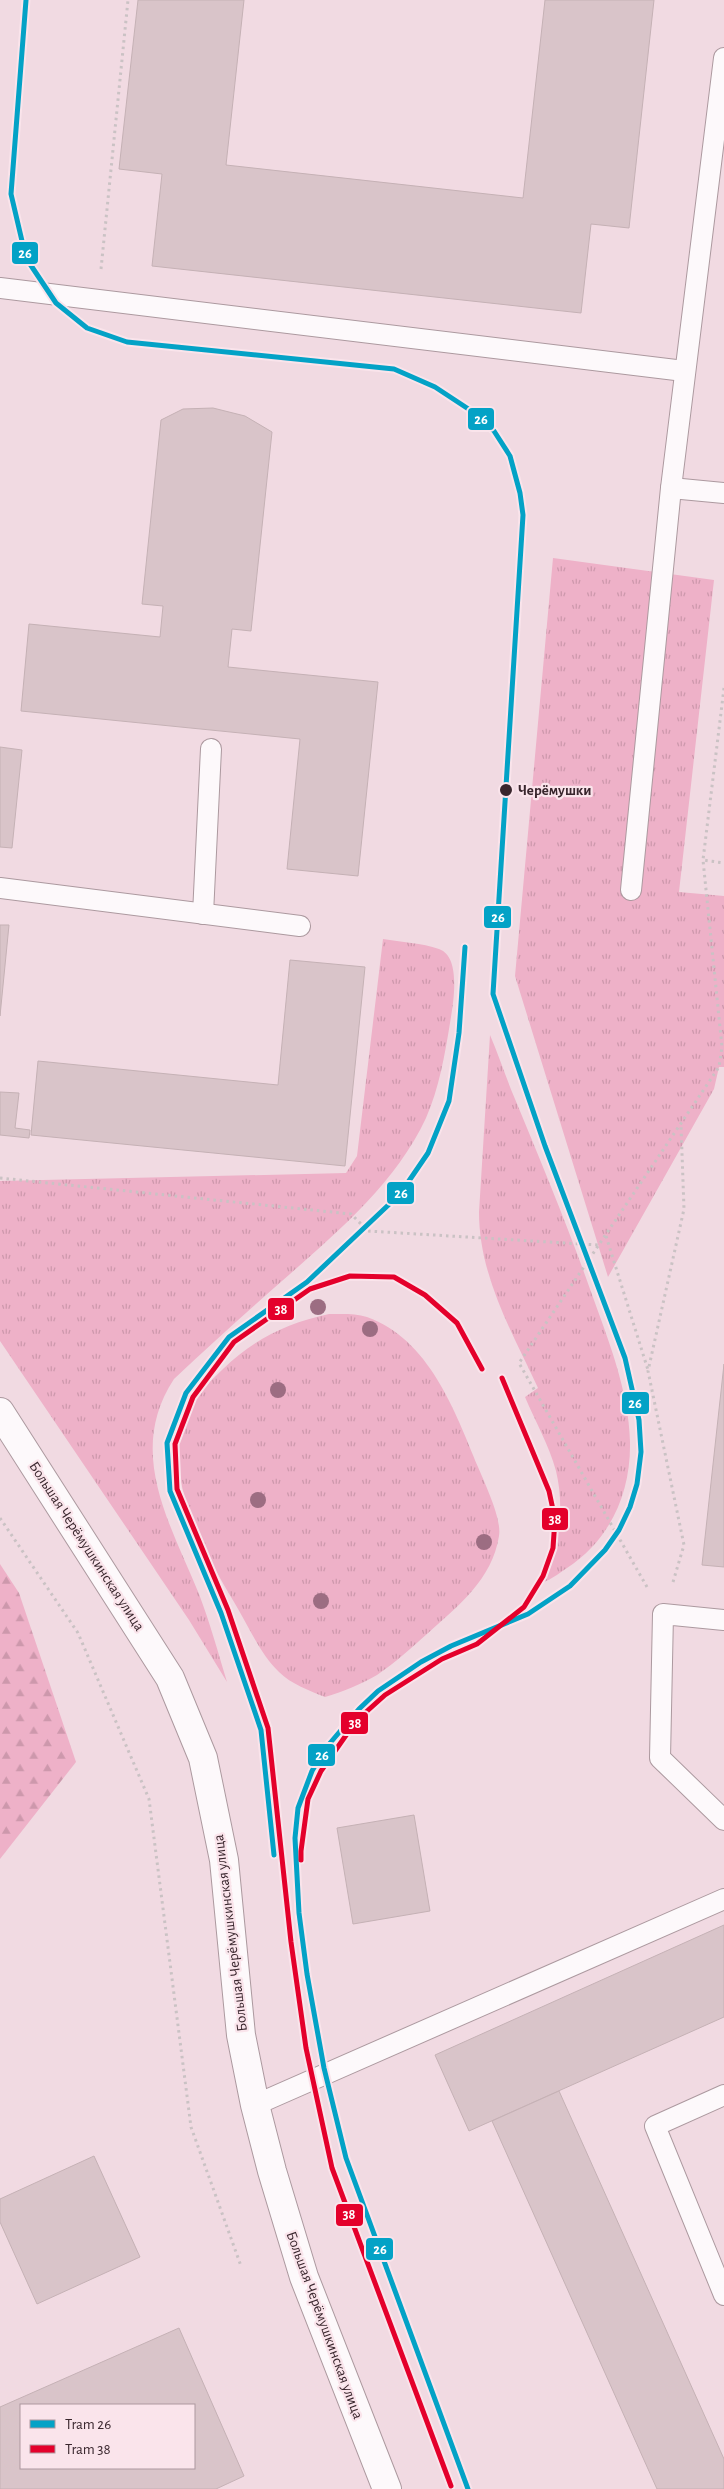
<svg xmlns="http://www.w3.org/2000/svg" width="724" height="2489" font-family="'Alegreya Sans',sans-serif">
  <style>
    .grass { fill: url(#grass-tufts) }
    .forest { fill: url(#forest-firs) }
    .building { fill: #d9c4c9; stroke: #c5b1b5; fill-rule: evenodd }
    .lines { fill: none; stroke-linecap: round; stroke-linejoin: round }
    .service-casing { stroke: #ac999f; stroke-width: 22 }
    .tertiary-casing { stroke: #ac999f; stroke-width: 30 }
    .path { stroke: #cac2c4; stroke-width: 3; stroke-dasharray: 2.5 4; stroke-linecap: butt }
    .service { stroke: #fdf9fb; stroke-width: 20 }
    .tertiary { stroke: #fdf9fb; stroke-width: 28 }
    .tram-1-casing { stroke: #fae4eb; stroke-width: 9 }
    .tram-2-casing { stroke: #fae4eb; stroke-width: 9 }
    .tram-1 { stroke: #03a2c6; stroke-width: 5 }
    .tram-2 { stroke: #e4002b; stroke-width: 5 }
    .tree { fill: #9c6d82 }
    .stop-dot { fill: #39262d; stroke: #fae4eb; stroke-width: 2 }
    .labels { text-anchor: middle; stroke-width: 4.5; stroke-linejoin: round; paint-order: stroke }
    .stop-label { font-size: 15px; font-weight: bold; fill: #39262d; stroke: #fae4eb; text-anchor: start }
    .street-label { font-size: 15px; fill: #39262d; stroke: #fae4eb }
    .line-badge { stroke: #fae4eb; stroke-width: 2 }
    .badge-label { font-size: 14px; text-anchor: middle; font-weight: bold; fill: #fff }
  </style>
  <defs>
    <pattern id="grass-tufts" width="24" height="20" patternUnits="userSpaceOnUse" patternTransform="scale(1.25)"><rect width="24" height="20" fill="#eeb1c8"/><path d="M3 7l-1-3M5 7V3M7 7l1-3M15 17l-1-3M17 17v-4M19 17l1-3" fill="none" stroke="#cd98ac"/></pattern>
    <pattern id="forest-firs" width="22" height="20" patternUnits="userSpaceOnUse" patternTransform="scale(1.25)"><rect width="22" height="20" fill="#eeb1c8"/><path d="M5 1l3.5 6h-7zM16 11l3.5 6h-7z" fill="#cd98ac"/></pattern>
  </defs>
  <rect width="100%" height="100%" fill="#f1dae2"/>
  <g class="grass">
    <polygon points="553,558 714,580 679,892 724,896 724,1067 719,1067 714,1089 608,1277 515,976"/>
    <path d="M383 939C401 942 422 943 439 949 462 957 453 1005 450 1023 445 1054 439 1089 426 1118 396 1182 341 1229 290 1274 251 1308 212 1343 174 1379 126 1452 170 1523 199 1594 210 1623 218 1652 227 1682L189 1620 0 1341V1181L346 1173 357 1156Z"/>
    <path d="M490 1035C499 1056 506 1078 515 1099 541 1162 567 1224 590 1289 607 1337 629 1390 630 1442 631 1493 610 1540 567 1568 558 1574 548 1582 537 1584 560 1553 565 1508 556 1471 549 1445 535 1421 525 1397L538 1388C512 1332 479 1276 479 1212Z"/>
    <path d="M329 1314C341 1314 355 1313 367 1317 429 1339 455 1411 478 1467 485 1484 502 1519 499 1536 492 1580 458 1606 427 1634 411 1648 395 1663 377 1675 362 1684 342 1692 325 1697 310 1691 291 1684 279 1672 260 1654 248 1625 234 1602 204 1552 157 1467 188 1408 196 1393 212 1380 223 1369 254 1339 287 1323 329 1314Z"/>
  </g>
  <polygon class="forest" points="0,1564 19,1593 76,1762 0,1859"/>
  <g class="building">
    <polygon points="138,0 244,0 226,165 523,198 545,0 654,0 629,228 591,224 581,313 152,266 162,174 119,169"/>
    <polygon points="213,408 245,416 272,432 251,631 232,629 228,667 378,682 358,876 287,869 300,739 21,711 29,624 160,637 163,606 142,604 161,420 183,409"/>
    <polygon points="0,747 22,750 12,848 0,847"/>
    <polygon points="0,925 9,925 0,1016"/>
    <polygon points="290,960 365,967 345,1166 31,1135 38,1061 278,1085"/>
    <polygon points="0,1092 19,1093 15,1128 30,1130 29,1138 0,1135"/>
    <polygon points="724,1364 724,1567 702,1565"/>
    <polygon points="414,1815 430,1911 353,1924 337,1828"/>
    <polygon points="724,1925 724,2017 469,2131 435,2055"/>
    <polygon points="559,2091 724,2459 724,2489 657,2489 492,2121"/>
    <polygon points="94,2156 140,2257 37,2304 0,2222 0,2199"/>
    <path d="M179 2328 244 2476 216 2489H0V2407ZM21 2405H194V2468H21Z"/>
  </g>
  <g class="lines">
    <g class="service-casing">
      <g id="service">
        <polyline points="0,288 684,371"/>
        <polyline points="671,488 724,493"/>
        <polyline points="0,888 300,926"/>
        <polyline points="631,890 671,488 724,58"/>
        <polyline points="203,914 211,749"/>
        <polyline points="724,1620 663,1614 660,1758 724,1820"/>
        <polyline points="724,2095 655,2126 724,2295"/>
        <polyline points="255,2105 724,1899"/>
      </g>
    </g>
    <g class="tertiary-casing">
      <polyline id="tertiary" points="0,1412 170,1678 203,1758 224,1860 241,2035 255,2105 272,2171 304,2277 387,2489"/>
    </g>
    <g class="path">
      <polyline points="101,269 128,0"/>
      <polyline points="724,688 703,860 724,863"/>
      <polyline points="0,1178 351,1214 368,1231 598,1245"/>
      <polyline points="606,1236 648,1370"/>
      <polyline points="0,1518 78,1633 149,1799 191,2127 241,2266"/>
      <polyline points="673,1582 684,1545 648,1371 684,1209 681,1125"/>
      <polyline points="647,1587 519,1363 719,1067 722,1047 703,860"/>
    </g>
    <use href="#service" class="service"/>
    <use href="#tertiary" class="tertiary"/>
    <g class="tram-1-casing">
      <g id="tram-1">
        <polyline points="26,0 11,194 26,258 56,303 87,328 127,342 394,369 435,387 473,412 494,431 510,456 520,493 523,515 493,994 545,1146 625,1358 639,1420 641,1452 637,1484 630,1507 619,1530 605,1550 570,1586 528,1614 451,1646 421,1662 378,1691 359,1709 325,1749 312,1771 298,1808 295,1838 299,1913 307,1974 324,2068 346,2158 468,2489"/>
        <polyline points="274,1855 261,1730 221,1613 170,1491 167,1443 186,1393 229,1337 307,1282 400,1194 428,1153 449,1101 459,1033 465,947"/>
      </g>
    </g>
    <g class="tram-2-casing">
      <g id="tram-2">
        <polyline points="301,1860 301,1851 308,1799 321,1771 356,1721 385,1695 442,1659 477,1644 524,1607 543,1576 553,1548 555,1519 549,1491 502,1378"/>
        <polyline points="451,2486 332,2168 306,2048 291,1942 268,1728 228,1610 177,1489 175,1444 193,1397 234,1342 310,1289 350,1276 394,1277 425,1295 457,1323 482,1369"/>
      </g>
    </g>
    <use href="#tram-1" class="tram-1"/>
    <use href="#tram-2" class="tram-2"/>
  </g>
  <g class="tree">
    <circle cx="318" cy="1307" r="8"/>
    <circle cx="370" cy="1329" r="8"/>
    <circle cx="278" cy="1390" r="8"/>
    <circle cx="258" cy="1500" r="8"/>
    <circle cx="484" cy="1542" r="8"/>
    <circle cx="321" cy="1601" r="8"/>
  </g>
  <circle class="stop-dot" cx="506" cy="790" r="7"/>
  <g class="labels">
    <g class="stop-label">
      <text x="518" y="795">Черёмушки</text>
    </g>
    <g class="street-label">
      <text transform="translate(87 1546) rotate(57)" y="5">Большая Черёмушкинская улица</text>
      <text transform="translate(230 1933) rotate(-97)" y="5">Большая Черёмушкинская улица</text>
      <text transform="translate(325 2325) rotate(70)" y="5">Большая Черёмушкинская улица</text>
    </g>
  </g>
  <g class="line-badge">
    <rect x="11" y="241" width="28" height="24" rx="5" fill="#03a2c6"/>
    <rect x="467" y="407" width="28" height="24" rx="5" fill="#03a2c6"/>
    <rect x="483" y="905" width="29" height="24" rx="5" fill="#03a2c6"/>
    <rect x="386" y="1181" width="29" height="24" rx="5" fill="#03a2c6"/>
    <rect x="267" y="1297" width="28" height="24" rx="5" fill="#e4002b"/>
    <rect x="621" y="1391" width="29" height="24" rx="5" fill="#03a2c6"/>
    <rect x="541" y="1507" width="28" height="24" rx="5" fill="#e4002b"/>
    <rect x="340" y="1711" width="29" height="24" rx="5" fill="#e4002b"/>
    <rect x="307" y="1743" width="29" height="24" rx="5" fill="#03a2c6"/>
    <rect x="335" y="2203" width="29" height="24" rx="5" fill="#e4002b"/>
    <rect x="365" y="2237" width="29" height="24" rx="5" fill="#03a2c6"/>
  </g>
  <g class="badge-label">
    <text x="25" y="258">26</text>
    <text x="481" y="424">26</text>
    <text x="498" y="922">26</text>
    <text x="401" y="1198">26</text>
    <text x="281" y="1314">38</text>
    <text x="635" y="1408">26</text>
    <text x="555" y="1524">38</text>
    <text x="355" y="1728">38</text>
    <text x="322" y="1760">26</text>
    <text x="349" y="2219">38</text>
    <text x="380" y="2254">26</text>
  </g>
  <rect x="20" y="2404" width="175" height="65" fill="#fae4eb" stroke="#ad989f"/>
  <rect x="30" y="2420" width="25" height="8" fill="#03a2c6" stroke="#ad989f"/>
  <text x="65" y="2429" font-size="15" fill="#39262d">Tram 26</text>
  <rect x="30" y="2445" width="25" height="8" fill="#e4002b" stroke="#ad989f"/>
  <text x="65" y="2454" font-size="15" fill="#39262d">Tram 38</text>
</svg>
